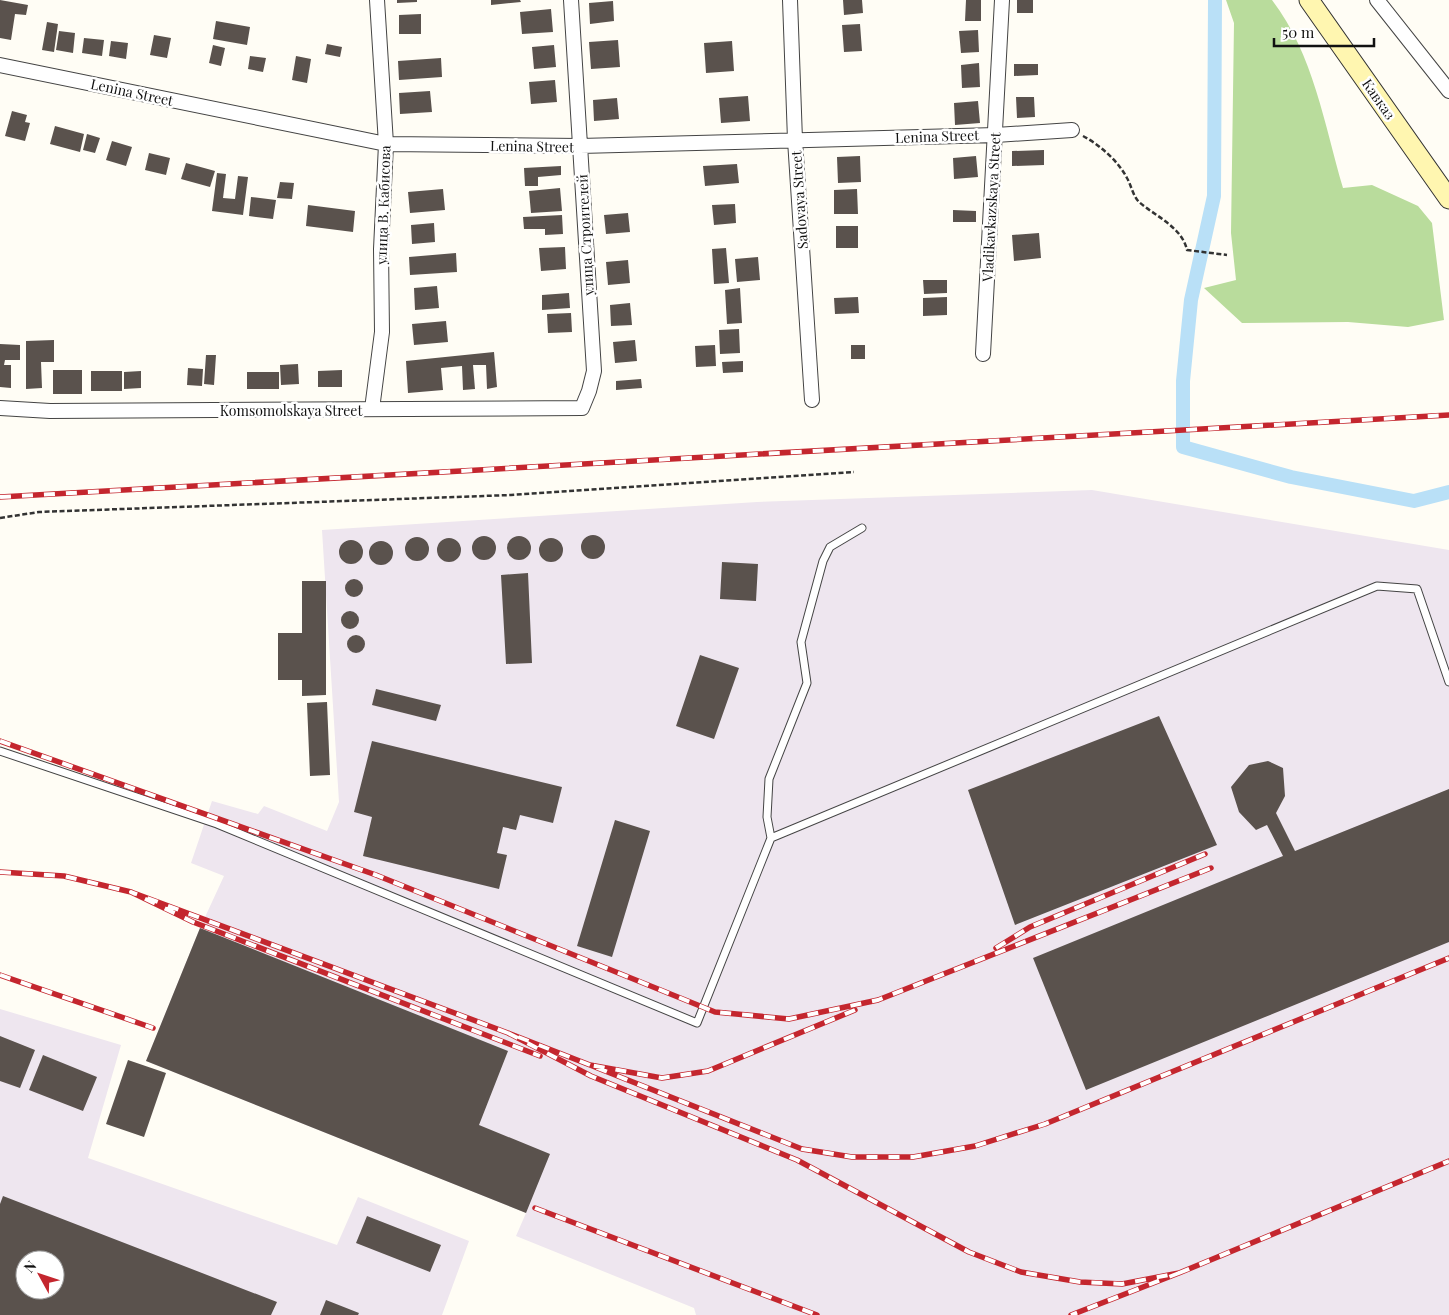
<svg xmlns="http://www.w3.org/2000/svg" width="1449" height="1315" viewBox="0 0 1449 1315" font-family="'Playfair Display',serif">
	<rect width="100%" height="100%" fill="#fffdf5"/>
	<path fill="#eee6ef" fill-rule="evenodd" d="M1092,490L1449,550V1315H696L694,1308L516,1236L526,1213L146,1061L200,928L224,876L191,863L212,801L258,814L264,806L327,831L339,802L322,530L757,502Z
		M0,1009L121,1045L88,1158L337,1245L358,1197L469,1241L442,1315H0ZM25,1260H55V1290H25Z"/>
	<path fill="#b9dc9c" d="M1226,0H1272C1314,55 1324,124 1343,188L1372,185L1418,206L1432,223L1444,320L1408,327L1348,322L1242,323L1204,288L1236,280L1231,233L1234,23Z"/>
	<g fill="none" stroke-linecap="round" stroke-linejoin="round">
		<path stroke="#b9e0f7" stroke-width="14" d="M1215,0L1214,196L1191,300L1183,381V447L1291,477L1414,501L1449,492"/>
	</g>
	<path fill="#5a524d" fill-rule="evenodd" d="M0,0L28,5L26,15L15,14L11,40L0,38Z
		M397,0H417V2L397,3Z
		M491,0H520L521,2L491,5Z
		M843,0H862L863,13L844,15Z
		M966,0H981V21H965Z
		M1017,0H1033V13H1017Z
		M613,1L614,21L590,24L589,3Z
		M551,9L553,32L522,34L520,12Z
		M421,14V34H399V15Z
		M216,21L250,27L247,45L213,39Z
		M47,22L58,24L54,52L42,50Z
		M860,24L862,51L844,52L842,25Z
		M978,30L979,52L961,53L959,31Z
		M59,31L75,33L73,53L56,50Z
		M154,35L171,38L167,58L150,55Z
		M84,38L104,40L102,56L82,53Z
		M618,40L620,67L591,69L589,42Z
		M111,41L128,43L126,59L109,56Z
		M732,41L734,71L706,73L704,43Z
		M327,44L342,47L340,57L325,54Z
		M213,45L225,48L221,66L209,63Z
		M554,45L556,67L534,69L532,47Z
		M250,56L266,58L263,72L248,69Z
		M296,56L311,59L307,83L292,80Z
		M441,58L442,77L399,80L398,61Z
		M979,63L980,87L962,88L961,65Z
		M1014,64H1038V75L1014,76Z
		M555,80L557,102L531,104L529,82Z
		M430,91L432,112L400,114L399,93Z
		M748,96L750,121L721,123L719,98Z
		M1016,97H1034L1035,117L1017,118Z
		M617,98L619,119L594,121L593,100Z
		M978,101L980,123L955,125L954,103Z
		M12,111L27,115L25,122L30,123L25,141L5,136Z
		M55,126L84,134L80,152L50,144Z
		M87,134L100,138L95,153L83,150Z
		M112,141L132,147L126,166L106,160Z
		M1044,150V165L1012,166V151Z
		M149,153L170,158L166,175L145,170Z
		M860,156L861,182L838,183L837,157Z
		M976,156L978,177L954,179L953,158Z
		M186,163L215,171L210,187L181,179Z
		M737,164L739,183L705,186L703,166Z
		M561,166V175L538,177V186H525L524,168Z
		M217,173L226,174L223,198L235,199L238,176L248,177L243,215L212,211Z
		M280,182L294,183L292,199L277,198Z
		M560,188L562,211L531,213L529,191Z
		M443,189L445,210L410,213L408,192Z
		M857,189L858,214H834V190Z
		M251,197L276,200L273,219L249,216Z
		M735,204L736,223L714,225L712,205Z
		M308,205L355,211L353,232L306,226Z
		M953,210L976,211V222H953Z
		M628,213L630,232L606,234L604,215Z
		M562,215L563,234L545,235V229H524L523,217Z
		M434,223L435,242L412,244L411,225Z
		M836,226H858V248H836Z
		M1039,233L1041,258L1014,261L1012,235Z
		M565,247L566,269L541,271L539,248Z
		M726,248L729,283L714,284L712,249Z
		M456,253L457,272L410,275L409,257Z
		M758,257L760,280L737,282L735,259Z
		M628,260L630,283L608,285L606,262Z
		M923,280H947V293L924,294Z
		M437,286L439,308L415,310L414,288Z
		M740,288L742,323L727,324L725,290Z
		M569,293L570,308L542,310V295Z
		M858,297L859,313L835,314L834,298Z
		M947,297V315L923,316V298Z
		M630,303L632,325L611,326L610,305Z
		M571,313L572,332L548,333L547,314Z
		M446,321L448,342L414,345L412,324Z
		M739,329L740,353L720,354L719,330Z
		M54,340V362H41L42,388L26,389V341Z
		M635,340L637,361L615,363L613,342Z
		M0,344L20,345V360H5L4,365H11V388L0,387Z
		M715,345L716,366L696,367L695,346Z
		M851,345H865V359H851Z
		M494,352L497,387L487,389L486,365H473L475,389L463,390L462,366L441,368L443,390L408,393L406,361Z
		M206,355H216L214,385L204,384Z
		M743,361V372L723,373L722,362Z
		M298,364L299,384L281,385L280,365Z
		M188,368L203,369L202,386L187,385Z
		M53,370H82V394H53Z
		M342,370V387H318V371Z
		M91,371H122V391H91Z
		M141,371V388L124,389V372Z
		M247,372H279V389H247Z
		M641,379L642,388L616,390V381Z
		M581 547a12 12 0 1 1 24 0a12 12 0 1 1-24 0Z
		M507 548a12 12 0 1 1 24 0a12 12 0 1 1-24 0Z
		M472 548a12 12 0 1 1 24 0a12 12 0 1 1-24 0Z
		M405 549a12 12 0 1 1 24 0a12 12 0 1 1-24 0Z
		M539 550a12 12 0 1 1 24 0a12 12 0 1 1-24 0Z
		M437 550a12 12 0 1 1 24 0a12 12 0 1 1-24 0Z
		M339 552a12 12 0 1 1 24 0a12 12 0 1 1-24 0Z
		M369 553a12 12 0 1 1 24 0a12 12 0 1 1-24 0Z
		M722,562L758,564L756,601L720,599Z
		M528,573L532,663L506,664L501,575Z
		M345 588a9 9 0 1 1 18 0a9 9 0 1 1-18 0Z
		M302,581H326V695L302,696V680H278V633H302Z
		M341 620a9 9 0 1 1 18 0a9 9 0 1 1-18 0Z
		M347 644a9 9 0 1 1 18 0a9 9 0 1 1-18 0Z
		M700,655L739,668L714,739L676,726Z
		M376,689L441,705L436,721L372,705Z
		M327,702L330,775L310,776L307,703Z
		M1159,716L1217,845L1015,925L968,790Z
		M372,741L562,787L553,823L520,815L516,830L503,827L497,853L507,855L499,889L363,856L372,817L354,812Z
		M1268,761L1283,768L1285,796L1276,813L1295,851L1449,789V942L1086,1090L1033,958L1283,856L1267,825L1256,830L1239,812L1231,787L1249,765Z
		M615,820L650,831L612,957L577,946Z
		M200,928L508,1051L479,1125L550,1154L526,1213L146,1061Z
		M0,1036L35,1050L20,1088L0,1081Z
		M43,1055L97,1077L83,1111L29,1090Z
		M128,1060L166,1073L144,1137L106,1124Z
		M3,1196L277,1302L271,1315H0V1204ZM25,1260H55V1290H25Z
		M367,1216L441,1245L430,1272L356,1243Z
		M326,1300L359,1313L358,1315H320Z"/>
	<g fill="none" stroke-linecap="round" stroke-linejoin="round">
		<g stroke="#444" stroke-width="9">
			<path id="lane" d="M0,751L217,824L697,1023L771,838L1377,586L1417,589L1449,682
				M771,838L767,817L769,779L807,683L801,642L823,561L830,547L862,528"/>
		</g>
		<g stroke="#444" stroke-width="16">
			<path id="street" d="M790,0L795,140L812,400
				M1377,0L1449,91
				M0,65L386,144L580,146L996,135L1072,130
				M983,354L1002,0
				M0,408L50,411L582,408L589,391L594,371L571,0
				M372,409L382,332L381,249L386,144L377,0"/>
		</g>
		<g stroke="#333" stroke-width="21">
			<path id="secondary" d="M1309,0L1449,199"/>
		</g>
		<path stroke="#333" stroke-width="2.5" stroke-dasharray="5 2.5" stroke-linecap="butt" d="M1083,136C1100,145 1118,161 1127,178C1131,185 1133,196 1139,202C1155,216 1182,227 1187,250L1227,255
			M0,518L39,512L511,495L854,472"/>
		<use href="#lane" stroke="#fff" stroke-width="7"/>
		<use href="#street" stroke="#fff" stroke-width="14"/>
		<use href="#secondary" stroke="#fff6b0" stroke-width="19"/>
		<g stroke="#c4262e" stroke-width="5.5">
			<path id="rail" d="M0,497L1449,415
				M0,741L376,875L715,1012L789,1019L878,1000L1211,868
				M0,872L64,876L131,892
				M996,948L1030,927L1205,854
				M0,975L153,1028
				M855,1010L708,1071L662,1078L590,1065L802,1149L852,1157H913L975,1146L1045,1124L1449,958
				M508,1033L131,892L193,922L540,1056
				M590,1065L508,1033L591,1076L797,1160L969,1252L1021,1272L1080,1282L1122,1284L1179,1273L1071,1315
				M535,1208L817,1315
				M1179,1273L1449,1161"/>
		</g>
		<use href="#rail" stroke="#fff" stroke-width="4" stroke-dasharray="11" stroke-linecap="butt"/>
	</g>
	<g text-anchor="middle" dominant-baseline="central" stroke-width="5" stroke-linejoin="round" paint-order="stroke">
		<g font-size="14" fill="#111" stroke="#fff">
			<text transform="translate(132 92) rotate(12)">Lenina Street</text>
			<text transform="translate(1379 99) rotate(55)">Кавказ</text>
			<text transform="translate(937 136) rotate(-2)">Lenina Street</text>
			<text transform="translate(532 146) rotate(1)">Lenina Street</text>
			<text transform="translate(799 200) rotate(-94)">Sadovaya Street</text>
			<text transform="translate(383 205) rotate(-88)">улица В. Кабисова</text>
			<text transform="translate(991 207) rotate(-87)">Vladikavkazskaya Street</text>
			<text transform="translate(585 235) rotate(-93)">улица Строителей</text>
			<text x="291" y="410">Komsomolskaya Street</text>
		</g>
	</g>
	<g transform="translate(40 1275) rotate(310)"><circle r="24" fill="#ffffff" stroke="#a0a0a0"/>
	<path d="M0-4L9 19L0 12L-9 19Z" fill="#c4262e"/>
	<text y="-8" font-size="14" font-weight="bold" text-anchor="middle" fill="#111111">N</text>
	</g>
	<path d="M1274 38v8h100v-8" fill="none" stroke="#111111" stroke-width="2.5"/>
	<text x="1282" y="38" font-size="15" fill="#111111" stroke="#ffffff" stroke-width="4" paint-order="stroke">50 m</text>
</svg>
